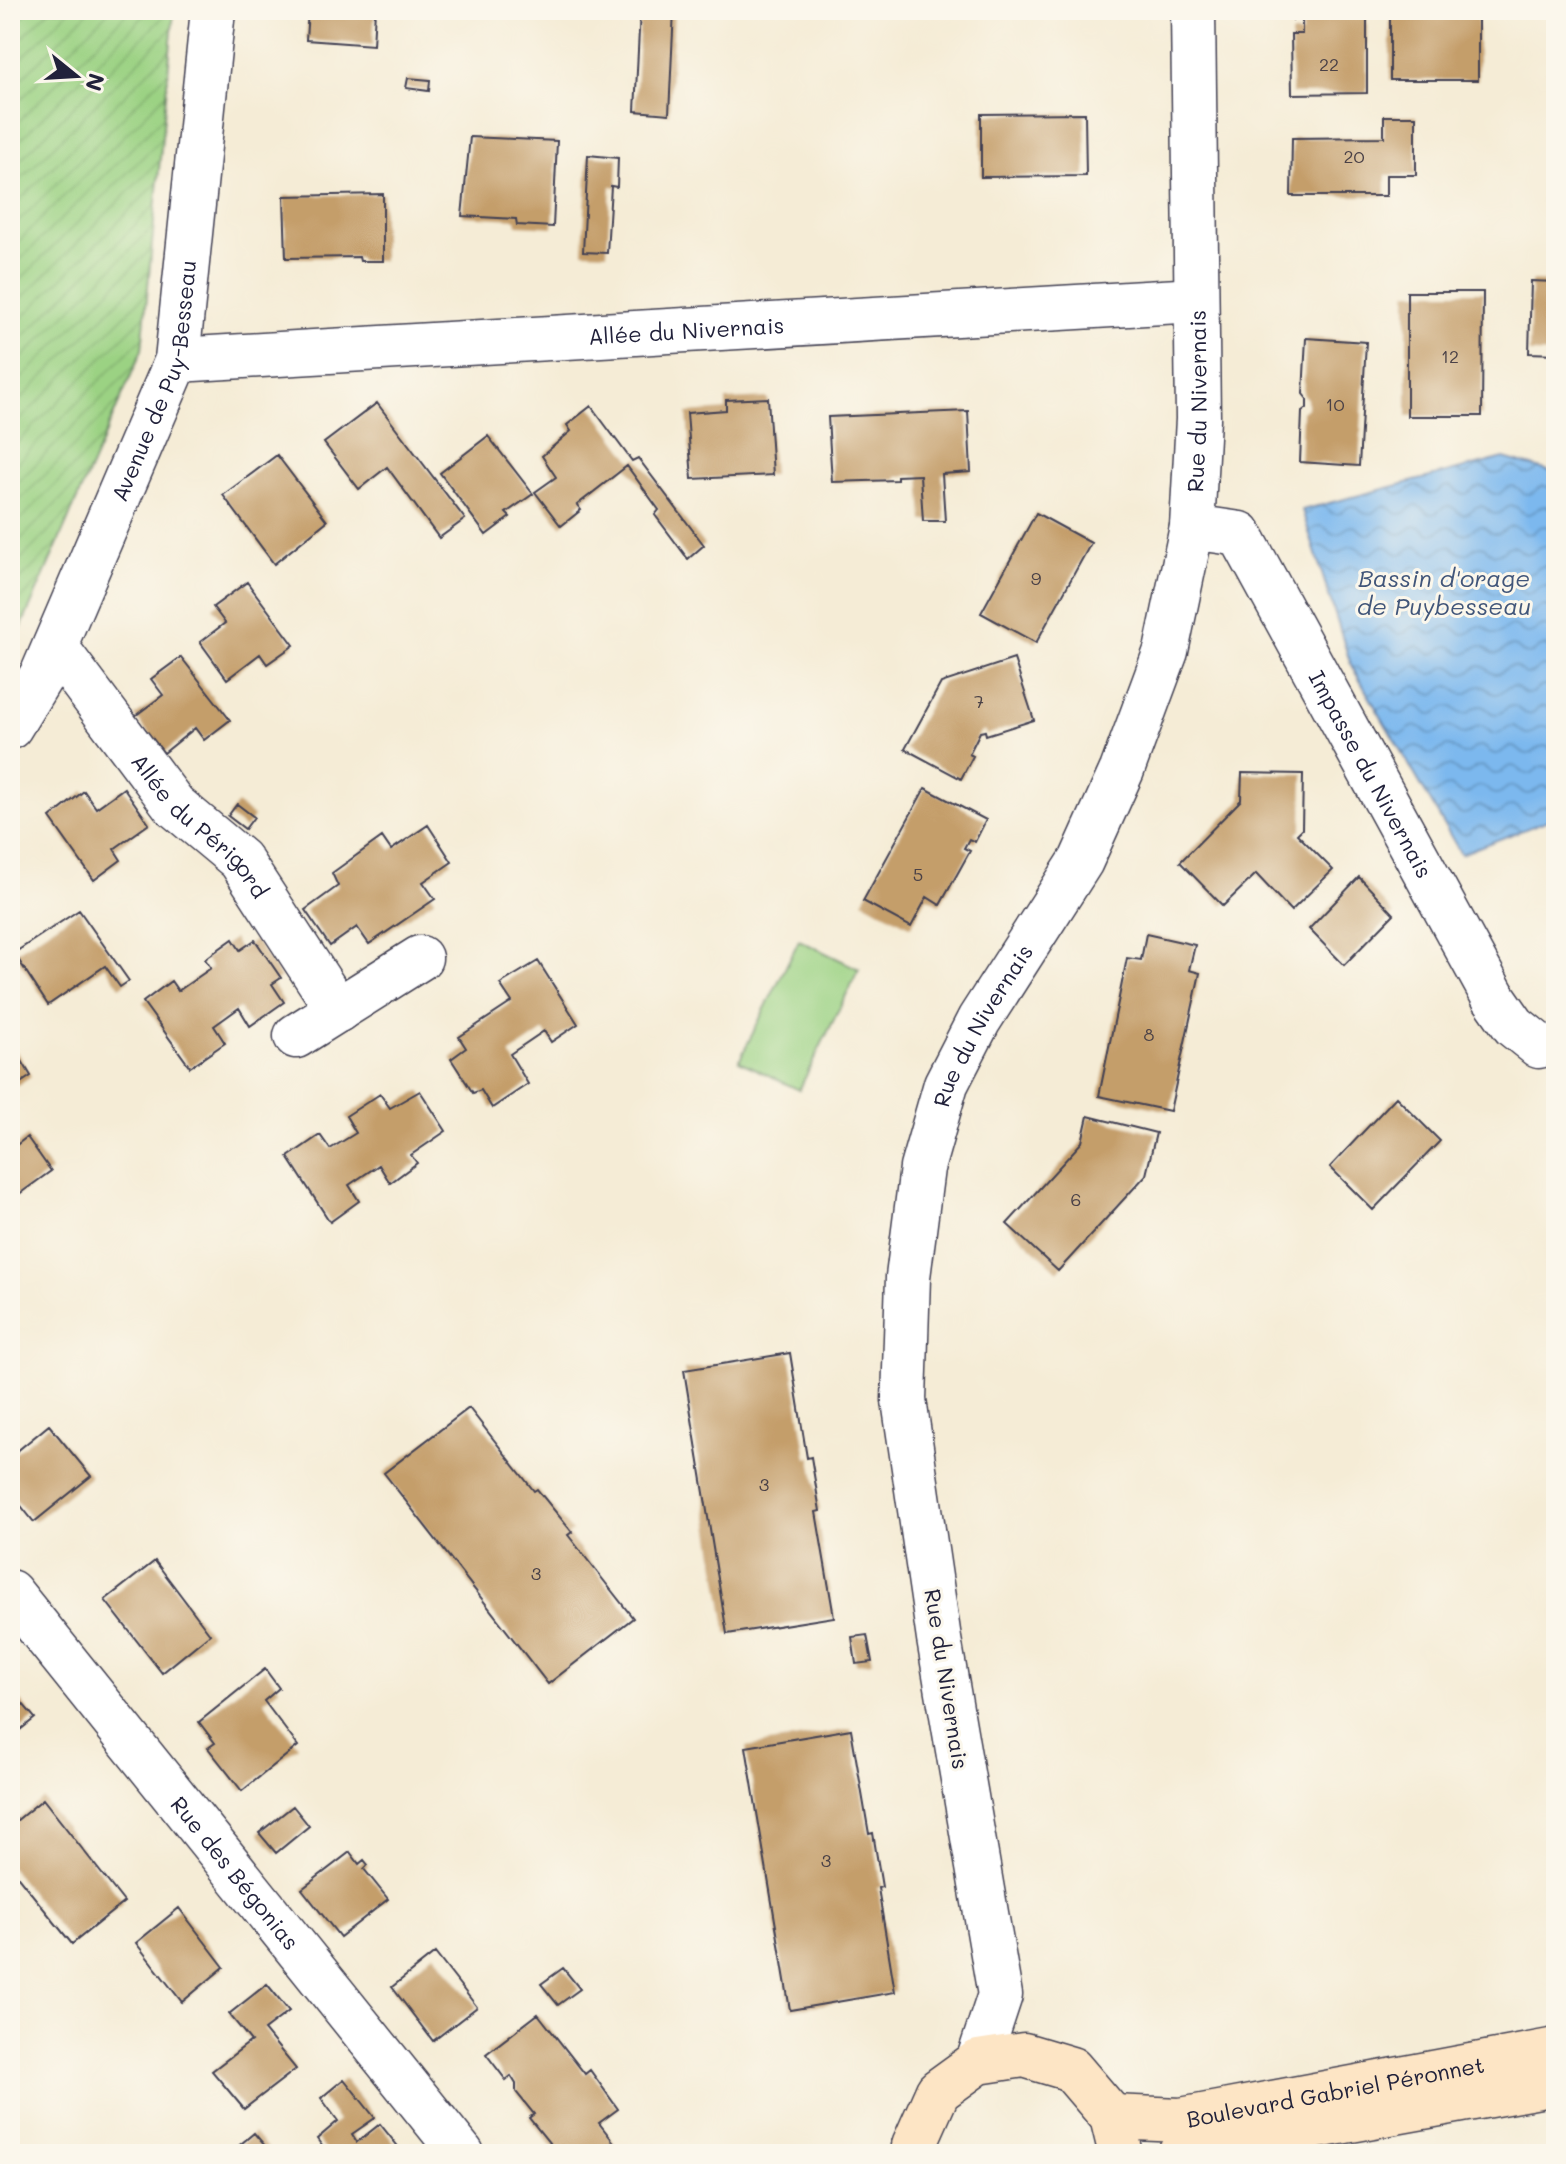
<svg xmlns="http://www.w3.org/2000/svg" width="1566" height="2164" viewBox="0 0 1566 2164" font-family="Mali,sans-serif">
	<defs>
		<pattern id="garden-furrows" width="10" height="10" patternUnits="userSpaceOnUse" patternTransform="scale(2)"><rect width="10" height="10" fill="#9bd283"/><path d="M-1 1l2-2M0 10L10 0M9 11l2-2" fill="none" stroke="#85b472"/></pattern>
		<pattern id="water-waves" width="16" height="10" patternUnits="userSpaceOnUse" patternTransform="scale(2)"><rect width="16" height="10" fill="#7bb8ee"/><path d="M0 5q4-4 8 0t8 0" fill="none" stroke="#6495c2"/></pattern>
	</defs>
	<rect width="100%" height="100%" fill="#fbf7ec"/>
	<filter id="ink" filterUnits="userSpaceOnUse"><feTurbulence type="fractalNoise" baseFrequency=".0125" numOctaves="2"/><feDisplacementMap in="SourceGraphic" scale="16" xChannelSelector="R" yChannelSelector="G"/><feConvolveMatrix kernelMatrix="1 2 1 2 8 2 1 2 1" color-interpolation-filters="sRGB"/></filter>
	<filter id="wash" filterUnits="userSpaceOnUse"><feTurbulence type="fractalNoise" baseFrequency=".006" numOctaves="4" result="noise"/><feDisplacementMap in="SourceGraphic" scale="32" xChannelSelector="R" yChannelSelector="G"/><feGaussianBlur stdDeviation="1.8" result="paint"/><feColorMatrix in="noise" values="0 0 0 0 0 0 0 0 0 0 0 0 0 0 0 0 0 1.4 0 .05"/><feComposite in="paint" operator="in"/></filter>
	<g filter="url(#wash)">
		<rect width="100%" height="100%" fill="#f5ecd6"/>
		<path fill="#9bd283" stroke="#5e7a5f" stroke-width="2" d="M799,940L859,969L799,1090L739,1061Z"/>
		<path fill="url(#garden-furrows)" stroke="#5e7a5f" stroke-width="2" d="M10,10H174L142,350L11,651Z"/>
		<path fill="url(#water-waves)" stroke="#4e6d94" stroke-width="2" d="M1504,458L1556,473V817L1461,854L1351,665L1302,510Z"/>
		<g id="blocks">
			<path fill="#c49e6a" d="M308,10H375L373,45L306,40Z
				M640,10H674L669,114L635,111Z
				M1291,10H1367V93L1292,94L1291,34H1302V20H1292Z
				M1390,10H1478V80H1390Z
				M408,78L430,80L429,91L406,88Z
				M1085,113L1086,176L981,177V114Z
				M1384,116H1416V175H1386V196H1291L1292,138L1384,137Z
				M470,137L557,141L553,227L517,225L516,219L462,216Z
				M588,155L618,158L617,187L611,186L607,253L583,252Z
				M383,194V261H360L359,257L286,258L284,196Z
				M1531,281L1556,282V354L1529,353Z
				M1407,292H1483L1482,416H1407Z
				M1306,338L1366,342L1359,466L1300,462L1302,412L1307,408V399L1303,394Z
				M768,398L773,475L692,479L687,413L726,410V400Z
				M377,403L465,519L439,538L387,467L359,489L324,443Z
				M591,406L632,461L638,458L704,545L688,559L655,515L659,510L627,466L577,505L581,510L561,526L535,492L556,477L542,456L571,431L567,425Z
				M968,411L971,472L942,474L945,521H923L920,475L897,476V480L832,482L828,417Z
				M488,436L533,494L506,513L510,517L486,535L440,473Z
				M277,455L327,521L274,564L223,495Z
				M1036,513L1091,543L1036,643L981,613Z
				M247,582L294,645L267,664L260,654L227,679L200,642L225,623L213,607Z
				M181,657L230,720L204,740L195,728L164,753L135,716L163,695L151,679Z
				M1014,659L1034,720L986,735L985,731L980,732L969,754L973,756L961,779L905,749L941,683Z
				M1242,773L1303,774L1302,829L1297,834L1333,870L1291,911L1256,874L1223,906L1180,862L1241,800Z
				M124,788L149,824L114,849L121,860L94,880L50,818L84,791L96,808Z
				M925,788L986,820L975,842L969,839L964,848L970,851L940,905L927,897L911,927L863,901Z
				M237,804L254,817L245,829L228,816Z
				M428,825L452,862L423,882L435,899L369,944L357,927L330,946L305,910L338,886L332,873L382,837L391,850Z
				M1359,877L1394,914L1344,965L1309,929Z
				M79,910L129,981L120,987L105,966L48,1005L14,953Z
				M1146,934L1195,945L1189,970L1200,973L1170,1111L1099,1096L1127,958L1141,960Z
				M233,939L240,950L255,940L281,978L272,984L284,1002L250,1026L239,1008L214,1026L225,1043L190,1067L143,1002L171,981L178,991L211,968L205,959Z
				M538,961L578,1024L551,1042L544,1031L510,1054L528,1084L492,1108L481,1090L473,1093L451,1059L466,1048L459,1037L512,1002L500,984Z
				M16,1051L31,1076L10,1090V1052Z
				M420,1091L446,1131L411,1155L417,1163L390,1183L379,1165L349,1185L359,1201L330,1222L288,1157L320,1135L330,1149L356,1133L346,1116L380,1094L390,1108Z
				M1396,1097L1440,1141L1373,1210L1330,1167Z
				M1088,1116L1156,1133L1146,1175L1058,1271L1007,1224L1082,1142Z
				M27,1137L51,1171L15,1197L10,1191V1150Z
				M790,1353L807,1458L811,1457L820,1511L816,1512L834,1617L727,1634L684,1370Z
				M469,1408L534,1491L537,1489L572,1532L568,1535L633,1618L548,1684L384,1473Z
				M49,1425L91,1476L34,1522L10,1492V1457Z
				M155,1561L210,1634L162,1673L105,1600Z
				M867,1635L872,1662L856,1664L852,1637Z
				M265,1669L279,1688L264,1701L298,1746L242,1791L208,1748L215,1743L199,1722Z
				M10,1689L35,1718L10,1738Z
				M851,1729L869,1834L873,1833L882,1887L878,1888L895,1992L790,2010L746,1747Z
				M43,1799L124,1902L72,1944L10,1867V1826Z
				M293,1806L309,1826L276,1853L259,1833Z
				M350,1852L359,1864L364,1860L368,1865L364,1869L388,1899L340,1937L302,1889Z
				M179,1908L224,1967L182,2002L136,1943Z
				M435,1953L477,2007L433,2041L392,1987Z
				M563,1968L580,1989L558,2005L541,1984Z
				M267,1984L289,2011L264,2030L296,2069L244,2109L212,2071L251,2041L229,2014Z
				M538,2014L585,2074L590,2070L618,2109L599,2123L623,2154H558L529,2118L534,2114L516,2092V2084L511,2076L506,2080L486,2054Z
				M344,2079L375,2118L352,2134L357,2142L380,2124L404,2154H347L346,2152L328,2154L317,2139L338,2121L321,2098Z
				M254,2133L272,2154H229Z"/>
		</g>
	</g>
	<g filter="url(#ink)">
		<use href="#blocks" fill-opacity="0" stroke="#424052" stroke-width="2"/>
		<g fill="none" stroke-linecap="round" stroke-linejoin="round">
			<g stroke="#424052" stroke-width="47">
				<g id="street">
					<path id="s1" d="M177,360L1196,300"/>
					<path id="s2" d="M1192,527L1240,534L1493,996L1514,1026L1539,1046"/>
					<path id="s3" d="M55,646L174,805L240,860L338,1010"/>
					<path id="s4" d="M10,727L43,673L177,360L213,10"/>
					<path d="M296,1036L420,958"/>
					<path id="s5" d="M10,1592L462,2154"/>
					<path id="s6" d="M978,2062L1000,1995L939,1639L904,1400L908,1277L922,1168L946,1084L979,1020L1081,861L1122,770L1166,651L1192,527L1198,419L1193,10"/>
				</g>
			</g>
			<g stroke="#424052" stroke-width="47">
				<g id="secondary">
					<path id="s7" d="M1112,2117L1181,2120L1556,2050"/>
					<path d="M916,2154L914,2145L938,2091L978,2062L1024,2055L1071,2069L1112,2117L1121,2154"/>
					<path d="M1181,2154L1190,2149L1556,2083"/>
				</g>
			</g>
			<use href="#street" stroke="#fff" stroke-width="44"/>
			<use href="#secondary" stroke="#fde5c5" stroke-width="44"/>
		</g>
	</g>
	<g text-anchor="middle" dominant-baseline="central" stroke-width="6" stroke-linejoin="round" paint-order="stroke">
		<g font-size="18" fill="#4a4147">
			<text x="1329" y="64">22</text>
			<text x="1354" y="156">20</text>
			<text x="1450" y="356">12</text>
			<text x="1335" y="404">10</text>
			<text x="1036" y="578">9</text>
			<text x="979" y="701">7</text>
			<text x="918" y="874">5</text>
			<text x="1149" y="1034">8</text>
			<text x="1076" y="1199">6</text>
			<text x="764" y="1484">3</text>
			<text x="536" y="1573">3</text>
			<text x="826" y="1860">3</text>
		</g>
		<g font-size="22" fill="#22223b" stroke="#fbf7ec">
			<text stroke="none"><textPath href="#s1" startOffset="510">Allée du Nivernais</textPath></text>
			<text stroke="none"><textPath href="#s4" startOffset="378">Avenue de Puy-Besseau</textPath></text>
			<text stroke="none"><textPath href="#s6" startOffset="1734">Rue du Nivernais</textPath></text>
			<text stroke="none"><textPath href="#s2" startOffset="322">Impasse du Nivernais</textPath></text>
			<text stroke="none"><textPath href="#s3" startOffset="232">Allée du Périgord</textPath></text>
			<text stroke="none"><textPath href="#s6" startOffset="1062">Rue du Nivernais</textPath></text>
			<text transform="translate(947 1679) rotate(81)">Rue du Nivernais</text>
			<text stroke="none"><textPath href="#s5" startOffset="360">Rue des Bégonias</textPath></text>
			<text stroke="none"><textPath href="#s7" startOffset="226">Boulevard Gabriel Péronnet</textPath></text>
		</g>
		<g font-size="24" font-style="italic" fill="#41567a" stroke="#fbf7ec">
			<text x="1444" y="577">Bassin d'orage<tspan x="1444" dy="28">de Puybesseau</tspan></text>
		</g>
	</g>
	<rect width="1566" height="2164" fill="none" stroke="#fbf7ec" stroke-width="40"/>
	<g transform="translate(76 76) rotate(108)" stroke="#fbf7ec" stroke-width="6" paint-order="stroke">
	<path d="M0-6L14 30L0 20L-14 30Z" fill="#22223b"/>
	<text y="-12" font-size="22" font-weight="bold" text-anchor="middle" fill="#22223b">N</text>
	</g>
</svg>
